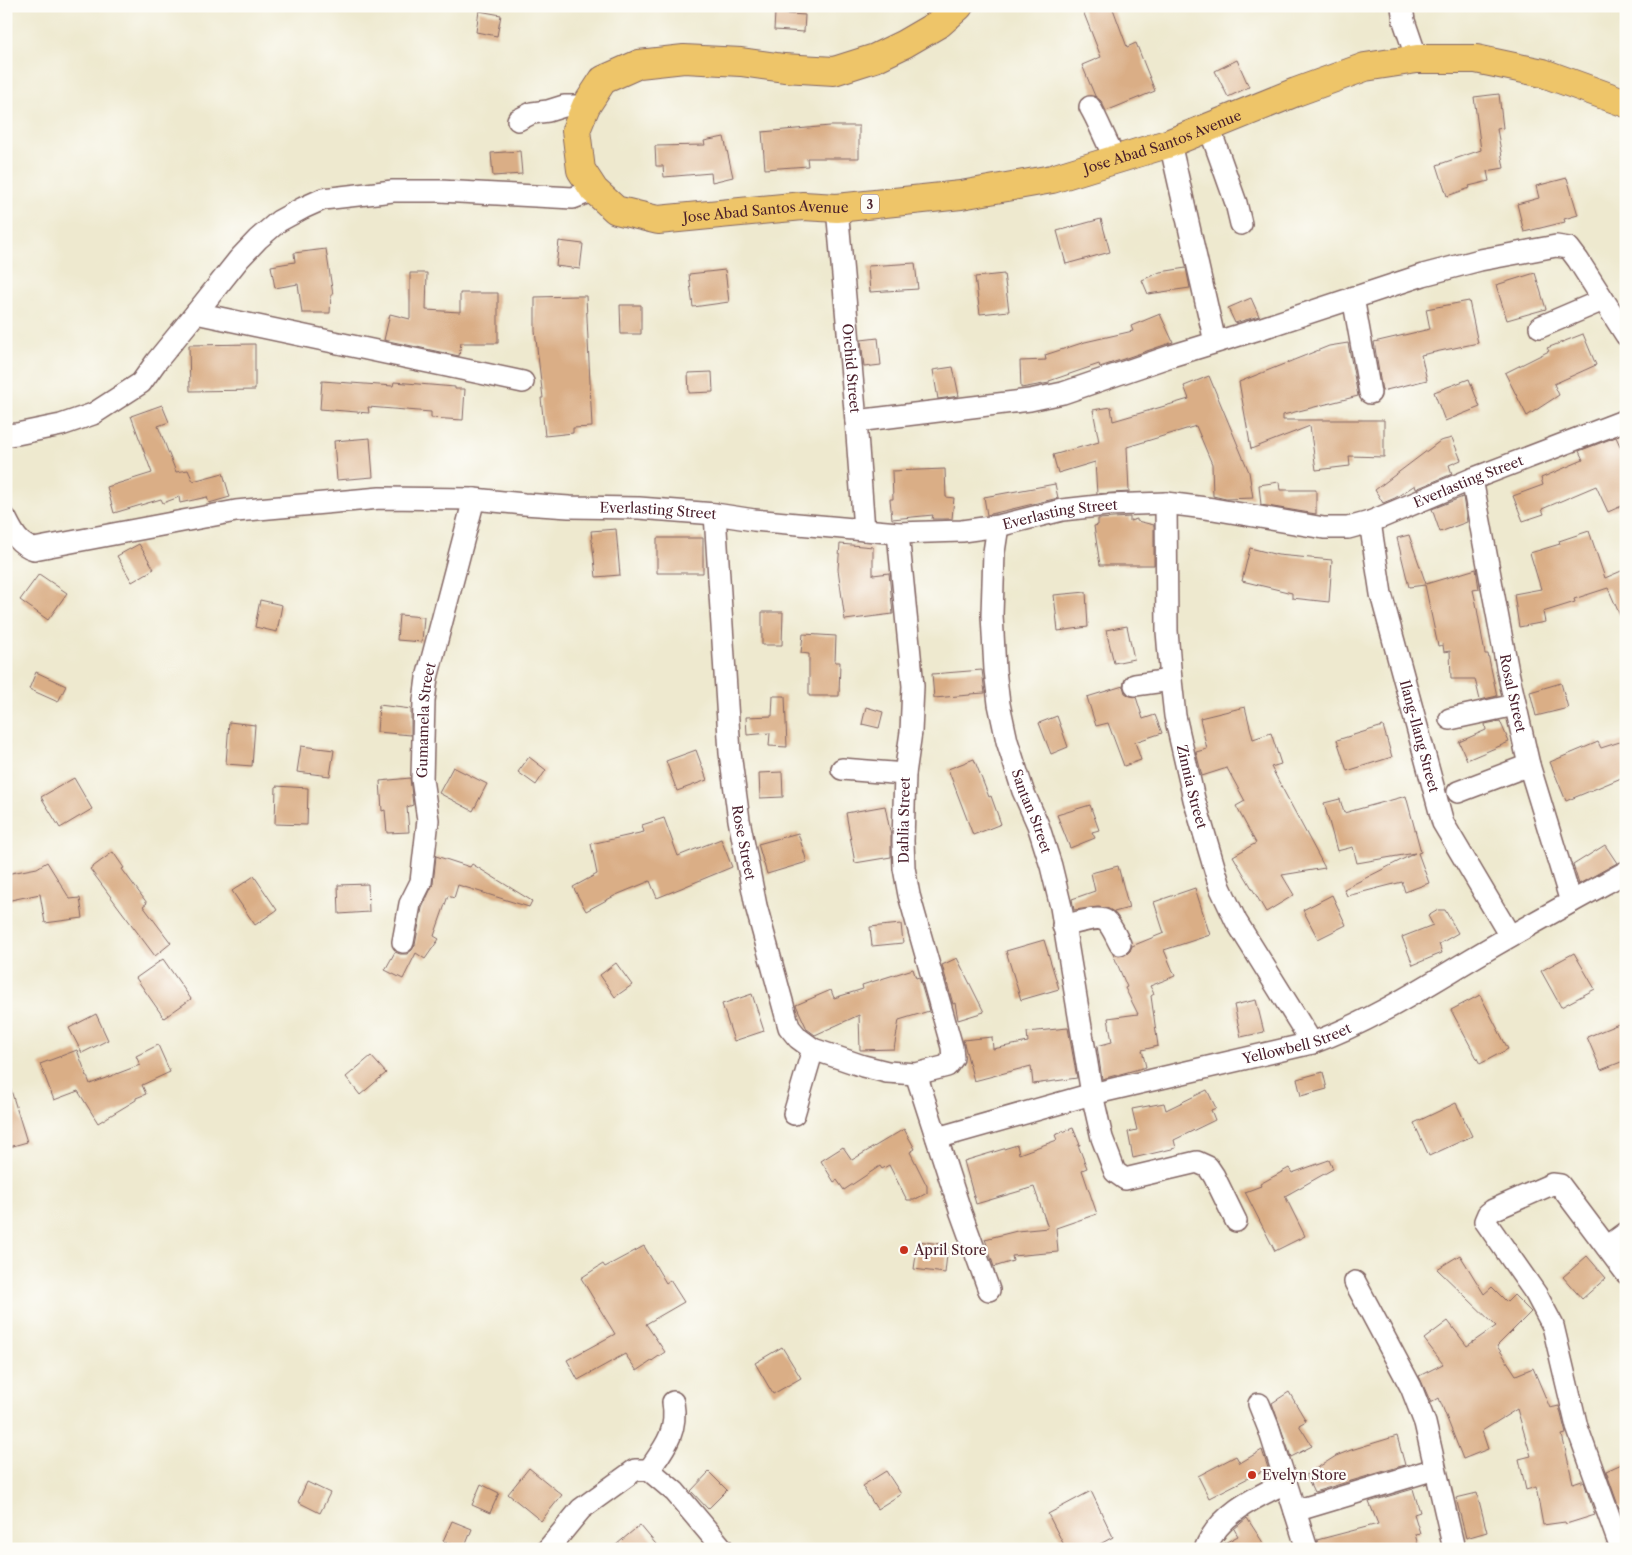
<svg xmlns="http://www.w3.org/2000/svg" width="1632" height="1555" viewBox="0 0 1632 1555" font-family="'Libre Caslon Text',serif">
	<rect width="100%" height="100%" fill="#fdfcf7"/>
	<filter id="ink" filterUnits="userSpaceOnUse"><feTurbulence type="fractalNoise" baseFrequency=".02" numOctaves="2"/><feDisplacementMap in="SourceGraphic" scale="10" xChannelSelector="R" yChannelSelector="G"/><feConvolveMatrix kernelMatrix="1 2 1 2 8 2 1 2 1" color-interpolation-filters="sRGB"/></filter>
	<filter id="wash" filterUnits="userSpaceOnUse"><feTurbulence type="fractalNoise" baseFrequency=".0096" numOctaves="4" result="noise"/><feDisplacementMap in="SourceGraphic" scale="20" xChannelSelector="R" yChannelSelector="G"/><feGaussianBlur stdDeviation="1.12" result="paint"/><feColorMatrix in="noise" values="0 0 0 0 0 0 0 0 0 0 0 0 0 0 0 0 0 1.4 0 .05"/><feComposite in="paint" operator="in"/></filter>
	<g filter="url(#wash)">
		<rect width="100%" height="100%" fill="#eee9cf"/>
		<g id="blocks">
			<path fill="#daae86" d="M1081,6H1112L1127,47L1136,43L1155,91L1106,111L1101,101L1095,96L1082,65L1101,57Z
				M479,11L501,15L497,36L476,32Z
				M775,13L805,15L804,32L774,30Z
				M1237,60L1249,87L1228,97L1215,71Z
				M1499,94L1503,128L1497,129L1504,168L1487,171L1489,181L1469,186L1470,188L1447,196L1437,165L1481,150L1474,97Z
				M830,126H859V158H807L808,166L765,169L762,132Z
				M724,137L733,177L712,182L711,173L664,177L663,166H656L655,146L705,145L704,141Z
				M520,151L522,174L493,176L491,153Z
				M1567,178L1578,215L1564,219L1565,222L1524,232L1517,204L1539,198L1536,186Z
				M1101,219L1110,252L1066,264L1057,231Z
				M559,241L583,244L580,269L556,266Z
				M326,249L333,295H331L330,313H302L298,284L275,288L271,266L295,262L294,253Z
				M915,263L918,289L870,292L868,266Z
				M1186,268L1190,288L1148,294L1142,280L1160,272Z
				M725,270L729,302L693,307L689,274Z
				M410,273H427L426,310L460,312V293H498V343H461L459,356L384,340L390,314L410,319Z
				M1535,273L1546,309L1507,320L1496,285Z
				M1004,274L1009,311L980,314L975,277Z
				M577,296H586L592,427L573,428V433L545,436L541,398H543L535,331V297Z
				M1251,298L1259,316L1235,323L1228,308Z
				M1469,301L1478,343L1421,355L1427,380L1382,391L1374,342L1430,329L1426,309Z
				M620,305H641V334H621Z
				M1160,314L1173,342L1100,367L1099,364L1049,381V383L1021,388L1020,361L1046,360L1045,355L1085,342L1133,331L1131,326Z
				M1583,334L1596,365L1554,384L1559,395L1527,416L1505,373L1549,351L1547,348Z
				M878,338L881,365L864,367L861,340Z
				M1348,343L1358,396L1283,415V420H1384V457L1349,456L1350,466L1316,470L1310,426L1251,449L1239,382L1329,346Z
				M255,344V390L190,391L189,345Z
				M953,367L959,396L938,399L933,370Z
				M712,372L713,392L689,393L688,373Z
				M1209,376L1249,472L1253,498L1226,499L1213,496L1212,464L1196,426L1127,447L1129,492L1097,494L1095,462L1058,473L1053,455L1099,442L1093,410L1111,407L1113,421L1189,399L1184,386Z
				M1469,379L1480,407L1445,421L1434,392Z
				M322,381L393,386L394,382L455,387V389H465L463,420L431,418V412L368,407L369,413L320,409Z
				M162,405L169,422L158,426L176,472L188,470L193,481L223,473L230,497L209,503L207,497L180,503L179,497L163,503L161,499L114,513L107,487L152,473L131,416Z
				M1616,437L1626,459V504L1608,512L1596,486L1542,509L1544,514L1523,521L1513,496L1543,485L1541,478L1583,460L1579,451Z
				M370,438L373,477L337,480L334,441Z
				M1452,438L1461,460L1449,465L1452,474L1416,489L1415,485L1395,498L1383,503L1375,490L1440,441Z
				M945,469L946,497L954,498L952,519H932L933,515L892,519L890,499H893L892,471Z
				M1279,482L1280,490H1316V514L1261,505L1259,485Z
				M1055,484L1058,498L987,515L984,497Z
				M1463,497L1467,522L1440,532L1432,509Z
				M1130,517V521L1137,519V521L1154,525V565H1100L1094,526L1098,525V519Z
				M616,529L620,575L596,577L591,531Z
				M1589,531L1605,578L1626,569V629L1608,588L1574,599L1575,602L1543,612L1545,622L1519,627L1514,594L1541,589L1530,553L1560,544L1559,541Z
				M1409,535L1426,584L1476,569L1479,589L1473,590L1476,603L1485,654H1488L1497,696L1480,700L1475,679H1451L1450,651L1444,652L1443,645L1438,646L1425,585L1409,587L1397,538Z
				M657,538H703V573H657Z
				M139,544L154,569L132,582L117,556Z
				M840,544L873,547V575L889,573L893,614L845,620L838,569Z
				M1250,548L1278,555L1332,560L1329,602L1292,598V593L1242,581Z
				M39,574L67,593L48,620L20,600Z
				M1086,592L1088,627L1058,631L1054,595Z
				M260,600L282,605L277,632L255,627Z
				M762,612H783L782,645H762Z
				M399,615L424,617L422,642L397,640Z
				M1127,626L1134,659L1114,663L1106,630Z
				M803,634L836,636L835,662H840L839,696H809V654L801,653Z
				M982,670L985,693L970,694V695L934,698L932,674Z
				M36,672L66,686L58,702L29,689Z
				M1561,683L1568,708L1536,716L1530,692Z
				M1123,686L1125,693L1130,696L1136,697L1143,719L1155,715L1162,733L1135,742L1141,760L1124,766L1108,723L1096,726L1087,697Z
				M773,696H785L787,747L769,746L770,733L747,735L746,717L772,716Z
				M379,705L411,709V735L377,732Z
				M866,707L883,712L879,728L862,724Z
				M1245,707L1253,739L1271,733L1281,764L1271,767L1325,868L1282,875L1294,895L1266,912L1233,856L1256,843L1236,806L1245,801L1227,768L1202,776L1196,752L1207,749L1200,718Z
				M1057,716L1068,747L1051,754L1039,723Z
				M1500,721L1509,742L1467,760L1459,742L1486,730L1485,724Z
				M229,722L255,725L252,766L226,764Z
				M1383,726L1392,757L1347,771L1337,740Z
				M1626,740V776L1566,801L1550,762L1598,742L1601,748Z
				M301,746L334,750L330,776L297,772Z
				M696,750L707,780L677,791L666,761Z
				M529,757L546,770L536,785L518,772Z
				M974,759L989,797L991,796L1001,824L973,835L948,769Z
				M453,767L487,784L473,811L439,793Z
				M782,772L783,797L760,798L759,773Z
				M74,778L92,809L60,828L41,797Z
				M410,778L413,805L407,807L409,832L387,833L385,810L382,811L380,781Z
				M276,786L308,788L307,825L275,824Z
				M1406,796L1421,852L1418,853L1429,883L1405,892L1402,882L1347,896L1344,889L1415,853L1357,863L1353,847L1337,851L1324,803L1340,799L1344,813Z
				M1090,805L1099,830L1092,832L1095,838L1070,848L1057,815Z
				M885,806L891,836V857L855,863L846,813Z
				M664,818L678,856L721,839L732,867L657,898L650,881L616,895L586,911L573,887L597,874L591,844L644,832L642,825Z
				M798,833L807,862L767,874L758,844Z
				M1605,845L1617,863L1579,884L1573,865Z
				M113,852L124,868L122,869L147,903L143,906L171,943L155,956L90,869Z
				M436,856L470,867L472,864L532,901L529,907L458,885L454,898L448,896L434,936L439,939L425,959L416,953L403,979L385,970L395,952L400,954H407L412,950L415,945L422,908L433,884Z
				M47,862L70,899L80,898L83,918L45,923L40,894L6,901V874L37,868Z
				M1118,866L1129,908L1114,912L1107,908L1098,907L1074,910L1072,899L1095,891L1091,873Z
				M254,876L277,910L255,925L232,891Z
				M368,884L369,912L339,914L338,885Z
				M1195,888L1210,935L1164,950L1175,976L1150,986L1154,994L1151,996L1158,1046L1142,1050L1146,1067L1102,1079L1097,1046L1112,1042L1108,1018L1138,1014L1125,988L1127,987L1113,954L1119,956L1125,955L1130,951L1132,946L1164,933L1154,902Z
				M1332,895L1346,925L1318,939L1303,910Z
				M1438,910H1445L1458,933L1439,944L1442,953L1413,965L1402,937L1433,925L1428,916Z
				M901,924L903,943L872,946L870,927Z
				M1044,940L1059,989L1021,1000L1006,951Z
				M1574,953L1595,989L1561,1007L1541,971Z
				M957,958L984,1012L958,1020L955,1003L953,1004L942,965Z
				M163,959L191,999L164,1018L136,978Z
				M616,963L632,985L615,997L600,975Z
				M913,969L916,978L919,977L929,1011L899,1020L894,1049L860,1050L859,1015L815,1035L807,1029L796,1005L831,990L834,998L863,989L862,985Z
				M752,994L764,1031L734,1041L722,1004Z
				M1480,995L1508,1049L1480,1064L1451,1010Z
				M1256,1000L1264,1032L1241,1037L1234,1005Z
				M96,1014L108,1040L82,1053L69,1028Z
				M1626,1021V1060L1601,1070L1587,1037Z
				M1068,1028L1077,1078L1033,1084L1031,1066L974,1081L963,1040L992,1037L993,1049L1028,1042L1027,1032Z
				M158,1045L170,1072L142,1085L146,1094L136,1098V1100L98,1123L78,1091L54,1100L40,1064L77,1050L90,1084L140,1065L136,1056Z
				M371,1056L386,1073L360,1095L346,1077Z
				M1323,1072L1327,1089L1301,1096L1297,1079Z
				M10,1087L27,1142L6,1148V1088Z
				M1207,1090L1216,1108L1211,1110L1215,1120L1174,1140L1176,1148L1133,1158L1128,1132L1137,1130L1132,1109L1164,1103L1166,1110Z
				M1456,1103L1472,1136L1429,1156L1414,1123Z
				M1073,1128L1080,1145H1078L1087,1168L1082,1170L1097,1214L1056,1228L1058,1252L1012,1256L1013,1261L994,1267L985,1239L1017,1231L1048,1228L1034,1187L976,1204L964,1161L1017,1145L1019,1154L1057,1140L1055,1135Z
				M904,1129L915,1149L910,1152L927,1186V1193L914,1200H907L889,1165L882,1169L880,1166L844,1190L837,1180L834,1182L821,1161L843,1147L852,1160Z
				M1329,1160L1333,1169L1285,1196L1305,1236L1275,1251L1245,1192L1261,1186L1260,1184L1289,1168L1292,1173Z
				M918,1241L948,1245L945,1273L914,1269Z
				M644,1246L666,1283L670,1280L684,1302L646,1324L665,1352L637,1371L625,1354L578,1380L567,1360L615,1334L581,1278L603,1264L605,1267Z
				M1460,1255L1484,1294L1492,1287L1507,1302L1514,1295L1531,1312L1497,1346L1516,1375L1533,1368L1550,1408L1559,1406L1566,1434L1562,1435L1573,1483L1582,1480V1483L1584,1482L1595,1515L1566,1524L1565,1522L1543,1525L1536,1487L1526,1490L1519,1459L1531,1456L1517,1409L1482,1431L1488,1449L1463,1459L1439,1398L1431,1403L1419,1376L1443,1364L1424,1339L1448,1321L1467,1346L1496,1326L1437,1269Z
				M1587,1256L1606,1278L1582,1299L1563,1277Z
				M782,1347L801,1378L773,1394L755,1363Z
				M1289,1392L1306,1421L1299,1425L1312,1446L1291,1457L1272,1403Z
				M1397,1436L1405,1465L1314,1492L1306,1475L1336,1456L1351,1450Z
				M1262,1450L1268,1468L1209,1498L1198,1476L1236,1456L1240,1463Z
				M1626,1462V1505L1619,1508L1606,1471Z
				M529,1468L562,1495L541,1521L508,1494Z
				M886,1471L901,1494L877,1509L862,1486Z
				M709,1472L727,1490L708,1509L691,1491Z
				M307,1482L330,1493L320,1513L298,1502Z
				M481,1484L499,1493L490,1513L472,1505Z
				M1413,1489L1420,1512L1414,1514L1420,1533L1415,1534L1419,1549H1319L1317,1540L1378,1524L1369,1502Z
				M1091,1491L1113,1537L1091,1549H1066L1048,1514Z
				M1477,1493L1487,1532L1466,1538L1456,1498Z
				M1247,1518L1267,1549H1219L1221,1545L1238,1536L1234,1529Z
				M452,1521L472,1529L464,1549L443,1541Z
				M640,1525L660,1549H611Z"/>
		</g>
	</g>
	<g filter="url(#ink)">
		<use href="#blocks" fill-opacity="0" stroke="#836664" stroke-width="1"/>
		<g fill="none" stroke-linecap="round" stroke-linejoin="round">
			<g stroke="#836664" stroke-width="24">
				<g id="minor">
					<path d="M1402,7L1404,21L1417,59"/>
					<path d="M1090,107C1100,124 1106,143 1116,159"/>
					<path d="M518,120L532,113L548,111L564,106H586"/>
					<path d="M1209,127L1236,203L1241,224"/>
					<path d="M1170,143L1215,342"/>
					<path id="s1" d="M837,208L856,421L864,530"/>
					<path d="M1353,297L1370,393"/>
					<path d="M196,313L523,382"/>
					<path d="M1540,327L1603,300"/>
					<path d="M856,421L1030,400L1063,393L1171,356L1259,329L1423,275L1480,260L1556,246L1569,248L1578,260L1626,335"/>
					<path d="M6,435L17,434L61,425L93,414L141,383L156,362L196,313L239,259L258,239L279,221L303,208L323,199L393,191H440L573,198L594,190"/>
					<path id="s2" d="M1472,479L1508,672L1529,765L1571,902"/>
					<path id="s3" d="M1166,503L1167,631L1171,680L1175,716L1194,799L1220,887L1236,921L1312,1043"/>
					<path id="s4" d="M715,514L730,753L739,820L756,906L789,1027L798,1038L813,1049L863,1066L887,1072L916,1074L947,1066L953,1058L952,1047L909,895L904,868L903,841L905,774L911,732L913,686L898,533"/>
					<path id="s5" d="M6,519C13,533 18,544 34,549L236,511L380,498L474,499L524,504L569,507L639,508L715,514L754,520L898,533L962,531L998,526L1062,510L1107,505L1166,503L1213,509L1324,528H1348L1370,522L1472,479L1626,420"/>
					<path id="s6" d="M1370,522L1381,594L1443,823L1510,936"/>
					<path id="s7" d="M998,526L994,552L992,615L995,670L999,704L1007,741L1023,791L1038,825L1051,866L1061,907L1092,1094L1102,1138L1115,1172L1125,1179L1197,1162L1208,1167L1214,1176L1236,1221"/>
					<path d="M1135,685L1171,680"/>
					<path d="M1450,719L1515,705"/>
					<path d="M842,769L905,774"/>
					<path d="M1458,792L1529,765"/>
					<path d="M1063,926C1073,924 1098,915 1106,921C1112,926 1116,937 1120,944"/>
					<path id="s8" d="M403,942L410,904L421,882L428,820L422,779L424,701L427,678L474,499"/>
					<path d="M916,1074L961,1213L989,1290"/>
					<path d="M794,1114L813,1049"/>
					<path id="s9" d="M937,1138L1092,1094L1312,1043C1370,1022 1421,989 1473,958C1523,928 1575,900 1626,872"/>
					<path d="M1607,1247L1626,1233"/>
					<path d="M1355,1282L1411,1387L1425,1423L1454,1549"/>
					<path d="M1259,1404L1269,1429L1307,1549"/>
					<path d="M649,1470C665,1447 678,1432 673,1402"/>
					<path d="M1295,1511L1435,1469"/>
					<path d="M548,1549L581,1509L635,1470H649L675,1492L723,1549"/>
					<path d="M1205,1549C1219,1514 1254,1498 1285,1483"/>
					<path d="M1621,1549L1577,1427L1553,1326L1536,1294L1485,1221L1488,1214L1493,1210L1552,1184L1560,1185L1626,1273"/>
				</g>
			</g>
			<g stroke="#836664" stroke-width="30">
				<g id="highway">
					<path id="s10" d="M959,6L940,23L904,44L875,58L834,71L784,68L741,62L684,59L639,64L603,80L586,106L576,130L581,170L594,190L616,210L658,220L803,206L837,208L961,195L1052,179L1091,167L1170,143L1296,92L1365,67L1417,59H1476L1543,73L1626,103"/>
				</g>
			</g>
			<use href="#minor" stroke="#fff" stroke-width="21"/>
			<use href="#highway" stroke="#eec569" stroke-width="28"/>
		</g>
	</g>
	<g fill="#c8321e" stroke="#fdfcf7" stroke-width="2">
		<circle cx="904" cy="1250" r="5"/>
		<circle cx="1252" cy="1475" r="5"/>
	</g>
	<g text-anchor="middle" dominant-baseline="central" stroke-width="4.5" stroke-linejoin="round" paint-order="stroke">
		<rect fill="#fdfcf7" stroke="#806168" stroke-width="1" x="861" y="194.5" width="18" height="19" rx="4"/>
		<g font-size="12" font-weight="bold" fill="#4a1f2b">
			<text x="870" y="204">3</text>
		</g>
		<g font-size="14" fill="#4a1f2b" stroke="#fdfcf7">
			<text stroke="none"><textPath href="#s10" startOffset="1085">Jose Abad Santos Avenue</textPath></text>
			<text stroke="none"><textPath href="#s10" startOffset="680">Jose Abad Santos Avenue</textPath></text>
			<text stroke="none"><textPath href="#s1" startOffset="161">Orchid Street</textPath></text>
			<text stroke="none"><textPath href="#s5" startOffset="1496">Everlasting Street</textPath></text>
			<text stroke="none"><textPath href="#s5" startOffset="671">Everlasting Street</textPath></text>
			<text stroke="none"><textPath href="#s5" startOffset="1076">Everlasting Street</textPath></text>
			<text stroke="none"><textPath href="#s2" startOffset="218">Rosal Street</textPath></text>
			<text stroke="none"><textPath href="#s8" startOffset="226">Gumamela Street</textPath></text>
			<text stroke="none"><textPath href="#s6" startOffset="220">Ilang-Ilang Street</textPath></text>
			<text stroke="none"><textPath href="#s3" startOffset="286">Zinnia Street</textPath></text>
			<text stroke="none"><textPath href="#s7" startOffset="291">Santan Street</textPath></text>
			<text stroke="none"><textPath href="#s4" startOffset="946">Dahlia Street</textPath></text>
			<text stroke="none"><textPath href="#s4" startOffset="330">Rose Street</textPath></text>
			<text stroke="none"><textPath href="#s9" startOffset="372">Yellowbell Street</textPath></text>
		</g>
		<g font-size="14" fill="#4a1f2b" stroke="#fdfcf7" text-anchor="start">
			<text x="914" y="1250">April Store</text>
			<text x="1262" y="1475">Evelyn Store</text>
		</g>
	</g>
	<rect width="1632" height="1555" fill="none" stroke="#fdfcf7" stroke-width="25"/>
</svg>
